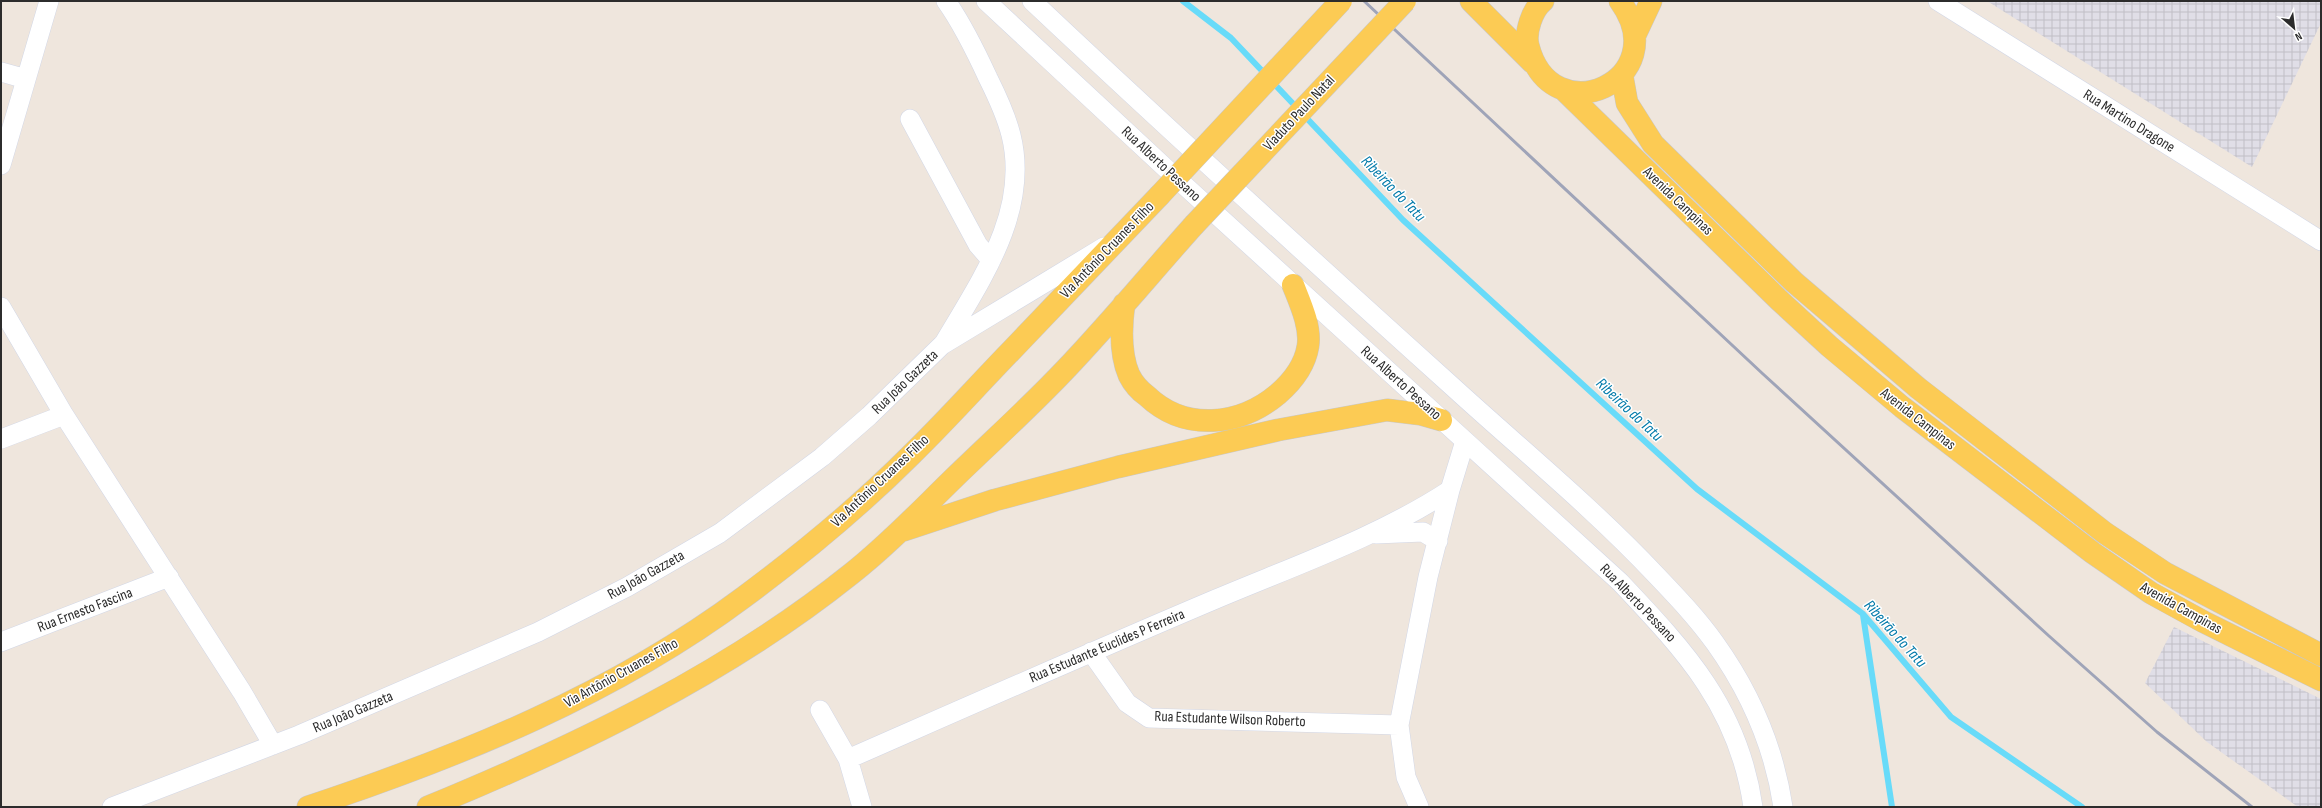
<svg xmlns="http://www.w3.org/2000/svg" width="2322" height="808" viewBox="0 0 2322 808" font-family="'Sofia Sans Condensed',sans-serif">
	<defs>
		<pattern id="industrial-grid" width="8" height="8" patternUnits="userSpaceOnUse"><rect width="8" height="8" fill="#e0dee7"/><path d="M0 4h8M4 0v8" fill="none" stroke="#c0bfc6"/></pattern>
	</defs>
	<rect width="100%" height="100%" fill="#efe6dd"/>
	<path fill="url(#industrial-grid)" d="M1987,1H2321V23L2252,167Z
		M2174,627L2321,699V807H2298L2207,742L2145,683Z"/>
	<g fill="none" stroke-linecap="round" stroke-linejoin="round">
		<path stroke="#68dbf9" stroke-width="6" d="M1183,1L1231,38L1403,220L1697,489L1863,614L1951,717L2082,807
			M1863,615L1892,807"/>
		<g stroke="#d2d7e6" stroke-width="20">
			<path id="minor" d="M986,1L1173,175L1620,582C1686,652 1739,708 1753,807
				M1032,1C1171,132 1313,261 1454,388C1522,450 1593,508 1656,575C1677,597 1697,618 1715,643C1750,692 1774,747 1783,807
				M1938,1L2321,241
				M1,72L26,79
				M910,119L978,245L991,260
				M1,165L49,1
				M1,307L64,415L242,692L273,745
				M944,343C981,280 1030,211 1011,135C1006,115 997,96 988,78C976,52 963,25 946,1
				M1,439L64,415
				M1376,534L1423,532L1438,541
				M1,642L169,577
				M1091,652L1127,703L1149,718L1399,725
				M820,710L848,759L862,807
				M848,759C971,705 1093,651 1216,599C1294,566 1380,536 1450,490
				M112,807L299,735L538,632L627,587L720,533L822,457L869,416L942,345L1104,247
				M1419,807L1406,777L1399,725L1428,577L1450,490L1465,441"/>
		</g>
		<g stroke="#c8c8c8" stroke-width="23">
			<path id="major" d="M1471,1L1532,62
				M1543,1C1532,10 1525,32 1528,45C1551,137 1677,80 1620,1
				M1636,33L1651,1
				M1622,75L1627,103L1653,144L1794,282L1918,388L2105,533L2165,573L2321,655
				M1565,91L1779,300L1829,346L1902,407L2093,553L2151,593L2204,622L2321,680
				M1124,304C1121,326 1120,354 1129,375C1133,383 1140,391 1147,396C1185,432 1240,426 1278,394C1293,381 1305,365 1308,346C1311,326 1300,303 1293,285
				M904,530L995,500L1118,467L1278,430L1387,410L1420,414L1441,420
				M308,807C461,756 614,694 744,597C802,554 860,506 911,455C946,421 978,385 1011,351C1060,299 1110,248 1159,196
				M428,807C576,746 725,675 851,574C888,545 921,510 955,477C991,442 1029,408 1064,371C1109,324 1151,273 1194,225"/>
		</g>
		<use href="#minor" stroke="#fff" stroke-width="19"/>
		<use href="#major" stroke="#fccb54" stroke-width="22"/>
		<path stroke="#9fa4b8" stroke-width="3" d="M1364,1L1763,374L2049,636L2157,732L2252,807"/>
		<g stroke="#c8c8c8" stroke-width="23" stroke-linecap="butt">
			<path id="major-bridge" d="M1159,196L1341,1
				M1194,225L1405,1"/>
		</g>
		<use href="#major-bridge" stroke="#fccb54" stroke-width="22"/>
	</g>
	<g text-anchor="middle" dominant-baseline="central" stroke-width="3" stroke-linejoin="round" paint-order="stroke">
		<g font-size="15" fill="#2c2c2c" stroke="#fff">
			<text transform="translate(1299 113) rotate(-47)">Viaduto Paulo Natal</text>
			<text transform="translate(2129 121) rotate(32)">Rua Martino Dragone</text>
			<text transform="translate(1161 164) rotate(43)">Rua Alberto Pessano</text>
			<text transform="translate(1678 201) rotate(44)">Avenida Campinas</text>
			<text transform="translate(1107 250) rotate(-46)">Via Antônio Cruanes Filho</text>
			<text transform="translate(905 382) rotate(-44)">Rua João Gazzeta</text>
			<text transform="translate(1401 383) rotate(42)">Rua Alberto Pessano</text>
			<text transform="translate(1918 419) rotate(38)">Avenida Campinas</text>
			<text transform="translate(880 481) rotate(-43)">Via Antônio Cruanes Filho</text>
			<text transform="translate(646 575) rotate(-29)">Rua João Gazzeta</text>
			<text transform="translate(1638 603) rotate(46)">Rua Alberto Pessano</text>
			<text transform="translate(2181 608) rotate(29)">Avenida Campinas</text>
			<text transform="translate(85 610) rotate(-21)">Rua Ernesto Fascina</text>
			<text transform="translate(1107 646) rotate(-23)">Rua Estudante Euclides P Ferreira</text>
			<text transform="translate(621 673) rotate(-29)">Via Antônio Cruanes Filho</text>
			<text transform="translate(353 712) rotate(-23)">Rua João Gazzeta</text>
			<text transform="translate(1230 719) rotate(2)">Rua Estudante Wilson Roberto</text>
		</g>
		<g font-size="16" font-style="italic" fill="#027aaa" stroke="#fff">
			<text transform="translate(1393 189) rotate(46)">Ribeirão do Tatu</text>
			<text transform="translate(1629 410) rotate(43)">Ribeirão do Tatu</text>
			<text transform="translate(1895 634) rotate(48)">Ribeirão do Tatu</text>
		</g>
	</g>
	<rect width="2322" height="808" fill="none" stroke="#2c2c2c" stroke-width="4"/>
	<g transform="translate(2294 28) rotate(152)" stroke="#ffffff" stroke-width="3" paint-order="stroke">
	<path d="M0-3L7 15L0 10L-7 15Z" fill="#2c2c2c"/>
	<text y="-6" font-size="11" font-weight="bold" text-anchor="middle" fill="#2c2c2c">N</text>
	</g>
</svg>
